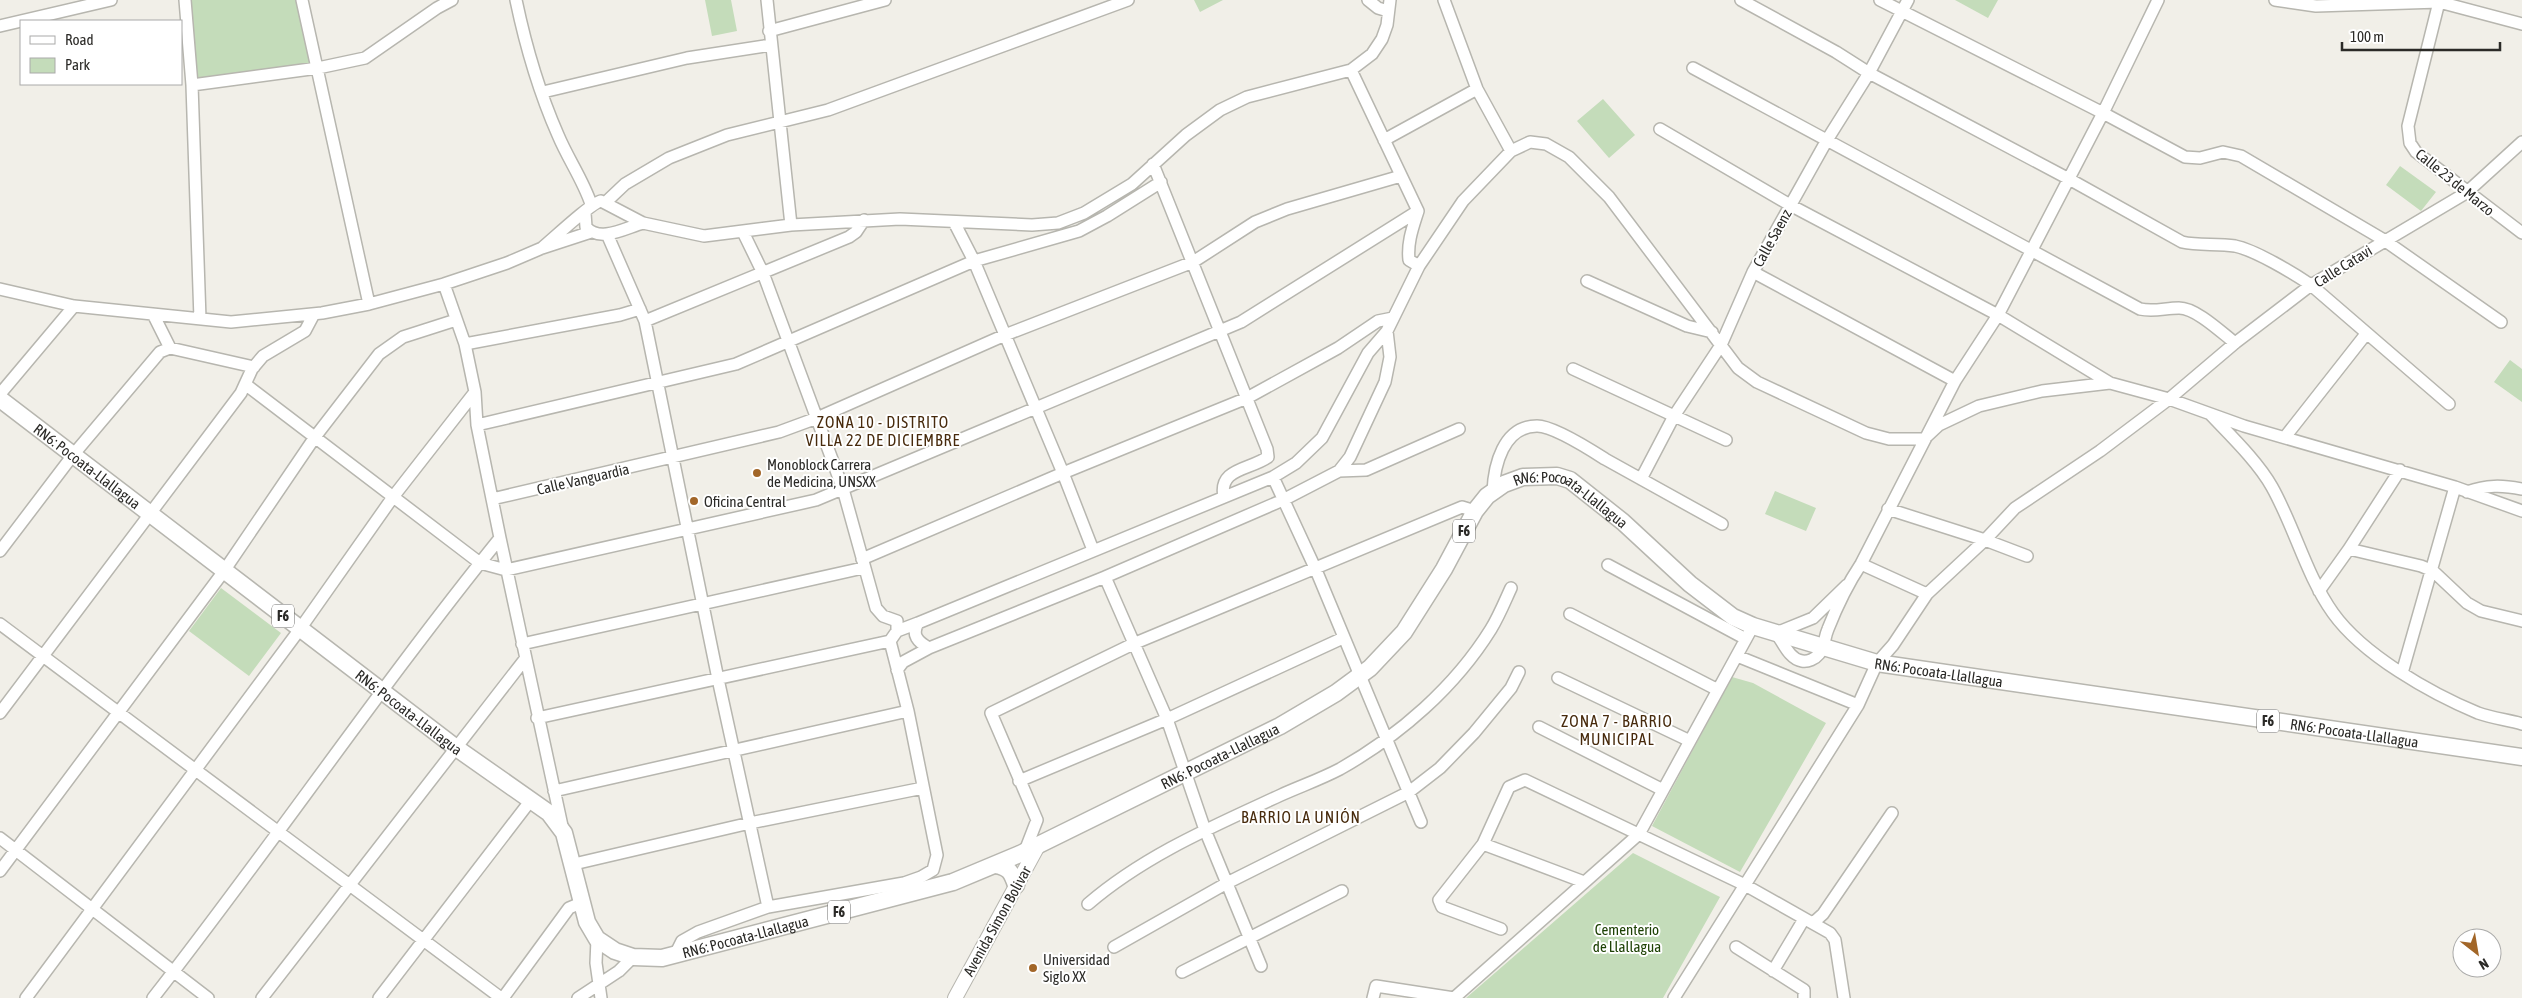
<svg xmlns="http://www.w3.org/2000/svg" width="2522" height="998" viewBox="0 0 2522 998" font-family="'Asap Condensed',sans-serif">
	<rect width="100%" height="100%" fill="#f1efe8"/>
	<path fill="#c4dcba" d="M185,0H302L318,68L192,85Z
		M705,0H731L737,31L712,36Z
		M1194,0H1223L1200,12Z
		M1955,0H1998L1988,18Z
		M1603,99L1635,135L1609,158L1577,121Z
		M2400,166L2436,192L2421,211L2386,185Z
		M2510,360L2522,369V402L2494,382Z
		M1775,491L1816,508L1806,531L1765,514Z
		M221,588L281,633L249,676L189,631Z
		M1732,677L1753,683L1826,723L1740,872L1652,826Z
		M1633,853L1720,897L1663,998H1466Z"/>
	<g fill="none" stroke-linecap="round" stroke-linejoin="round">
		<g stroke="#b7b6af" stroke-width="14">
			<path id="minor" d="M185,0L192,85L200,319
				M302,0L369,304
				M516,0C525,43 540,94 558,135C568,159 583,180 591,204
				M767,0L791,225
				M1368,0L1378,8L1388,11
				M1444,0L1477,89L1511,151
				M1741,0L1836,52L1869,73L2069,179L2182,242C2199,246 2217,243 2235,246C2255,250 2293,273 2311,285L2449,404
				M1880,0L2103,113L2185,157L2200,158L2223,152L2241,156L2384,240L2501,322
				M2275,0L2316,6L2439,2L2522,24
				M2439,2L2408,126L2410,143L2416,152L2522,233
				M0,26L111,0
				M769,31L885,0
				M1693,68L2140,309C2154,312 2165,308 2179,308C2196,308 2221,332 2235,343
				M1351,70L1418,211C1413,227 1407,242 1409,260L1419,266
				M192,85L318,68L365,58L437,8L452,0
				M543,92L687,58L771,45
				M1660,129L1790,205L1998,315L2110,383
				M1384,140L1477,89
				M1153,164L1267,449L1268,457C1250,470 1218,468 1224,497
				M606,202L625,184L669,158L727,135L828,110L1128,0
				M585,213L586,227C600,243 625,228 643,223
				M954,222L974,261L1063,473L1093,550
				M743,232L763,273L843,489L876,608L883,616L897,621V631
				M607,234L645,321L718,679L768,907
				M542,248C554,238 591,203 601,201L643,223L704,236L791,225L900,219L1032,225L1058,223L1084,213L1132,184L1186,135L1220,110L1247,97L1351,70L1372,54L1382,39L1387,25L1390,0
				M1753,272L1955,381
				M1587,281L1687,326L1712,332
				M444,284L465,344L475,392L477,425L500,538L562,826
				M0,289L74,306L231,322L322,313L369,304L444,284L507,263L542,248L591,232
				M153,314L170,348
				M645,321L849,237L856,232L864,220
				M1387,331L1390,357L1385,382L1350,457L1339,471L1283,500L1105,577L929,648C918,642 911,635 918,623L1273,477L1296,463L1322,438L1368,353L1387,331L1419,266L1463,201L1511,151L1530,142L1546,144L1569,157L1609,197L1738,368L1757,382L1866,433L1889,439H1924L1939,425L1979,406L2042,391L2110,383L2169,399L2244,426L2455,487L2522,511
				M465,344L620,315L640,309
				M1573,369L1726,440
				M245,384L480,563L506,570L816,500L1241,322L1418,211
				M0,394L74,306
				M2211,415C2231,436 2258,462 2272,487C2295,528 2306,575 2333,613C2363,655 2430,693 2478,713C2492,718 2508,720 2522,724
				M477,425L736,364L974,261L1079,231L1107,216L1161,182
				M2285,437L2366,334
				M1339,471L1366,470L1459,429
				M1273,477L1316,570L1421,822
				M1641,479L1674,416L1721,345L1753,272L1827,140L1869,73L1908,0
				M1493,492C1494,466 1503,426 1537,426C1553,426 1591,450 1605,459C1644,481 1683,502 1722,524
				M2467,492C2487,485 2501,485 2522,489
				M492,499L779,432L817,418L1005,335L1193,262L1255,222L1287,209L1401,176
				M1888,509L1985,540L2027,556
				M2349,549L2421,566L2433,571L2467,603L2481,611L2522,621
				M0,551L73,455L160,352L170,348L254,367
				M862,559L1063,473L1247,398L1338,348L1378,321L1393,318
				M1861,564L1927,594
				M1608,565L1746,639
				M1105,577L1167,719L1205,830L1261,966
				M1847,585L1813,618L1776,633C1783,642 1789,659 1802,661C1808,662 1815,659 1819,654C1825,647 1824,638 1828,629C1837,606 1847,585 1861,564L1955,381L1998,315L2103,113L2158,0
				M2319,591L2349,549L2400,470
				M1570,614L1718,690
				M0,624L501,998
				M522,644L863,568
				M1737,656L1858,705
				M897,670L903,662L929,648
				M2402,673L2455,487
				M1558,678L1690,741
				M0,713L241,393L252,369L263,356L305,331L314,314
				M537,718L890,641L897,631L918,623
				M1539,727L1663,790
				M1019,781L1167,719L1343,638
				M554,791L908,711
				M0,838L208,998
				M1483,844L1584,882
				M1025,851L1037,820L991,713L1133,644L1462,507L1475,511
				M574,864L750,823L923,788
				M0,871L224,571L315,437L379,354L403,337L456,320
				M1088,904C1145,855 1214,826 1281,795C1301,786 1321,779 1340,769C1400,735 1455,687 1491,629C1499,616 1505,601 1511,588
				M1813,923L1823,914L1892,813
				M1501,929L1442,907L1439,900L1483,844L1509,787L1525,780L1745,885L1830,933L1835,940L1844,998
				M597,939L596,963L601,998
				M1114,947L1227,883L1409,792L1440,768L1474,733L1511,688L1519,672
				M1736,947L1804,990V998
				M675,955L682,941L698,932L768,907L904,883L921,877L933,870L937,855L908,711L890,641
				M1773,971L1804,919
				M1182,972L1342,891
				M26,998L300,629L393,497L475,392
				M153,998C271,847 379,688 500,538
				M262,998L525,659
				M379,998L531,800
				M503,998L569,908L581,903
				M578,998L619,971L633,957
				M1373,998L1376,986L1454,998
				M1454,998L1639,834L1753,626
				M1674,998L1858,705L1877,663L1893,645L1927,594L1985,540L2015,508L2100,451L2169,399L2235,343L2311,285L2466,193L2522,142"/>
		</g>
		<g stroke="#b7b6af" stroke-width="16">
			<path id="major" d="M955,998L1039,844"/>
		</g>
		<g stroke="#b7b6af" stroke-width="19">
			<g id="highway">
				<path id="s1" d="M0,399L455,747L549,813L564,833L587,922L597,939L615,951L633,957L662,958L953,882L1020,854L1280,726L1336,693L1370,668L1404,632L1444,569L1475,511L1487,496L1504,484L1523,477L1557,476L1570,480L1623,522L1690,584L1733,617L1753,626L1877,663L2522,757"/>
				<path d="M996,865C1009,867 1012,873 1016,885"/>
			</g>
		</g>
		<use href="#minor" stroke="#fff" stroke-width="11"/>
		<use href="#major" stroke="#fff" stroke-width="14"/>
		<use href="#highway" stroke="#fff" stroke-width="16"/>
	</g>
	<g fill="#a26628" stroke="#fff" stroke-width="2">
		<circle cx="757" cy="473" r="5"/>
		<circle cx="694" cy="501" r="5"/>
		<circle cx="1033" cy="968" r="5"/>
	</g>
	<g text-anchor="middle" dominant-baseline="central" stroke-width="4" stroke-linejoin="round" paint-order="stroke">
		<g fill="#fff" stroke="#6b6a68" stroke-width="1">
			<rect x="1453" y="519.5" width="22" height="23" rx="4"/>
			<rect x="272" y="604.5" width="22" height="23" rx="4"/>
			<rect x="2257" y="709.5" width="22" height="23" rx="4"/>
			<rect x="828" y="900.5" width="22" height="23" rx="4"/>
		</g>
		<g font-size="14" font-weight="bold" fill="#2b2a27">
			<text x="1464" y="531">F6</text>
			<text x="283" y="616">F6</text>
			<text x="2268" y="721">F6</text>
			<text x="839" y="912">F6</text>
		</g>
		<g font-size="15" fill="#2b2a27" stroke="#fff">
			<text transform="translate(2455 182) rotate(39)">Calle 23 de Marzo</text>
			<text transform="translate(1772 238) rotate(-61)">Calle Saenz</text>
			<text transform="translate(2343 266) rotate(-32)">Calle Catavi</text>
			<text stroke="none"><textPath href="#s1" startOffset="110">RN6: Pocoata-Llallagua</textPath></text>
			<text transform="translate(583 479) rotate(-13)">Calle Vanguardia</text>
			<text stroke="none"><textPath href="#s1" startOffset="1969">RN6: Pocoata-Llallagua</textPath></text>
			<text stroke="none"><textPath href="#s1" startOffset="2389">RN6: Pocoata-Llallagua</textPath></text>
			<text stroke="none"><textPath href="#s1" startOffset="515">RN6: Pocoata-Llallagua</textPath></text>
			<text stroke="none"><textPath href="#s1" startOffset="2809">RN6: Pocoata-Llallagua</textPath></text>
			<text stroke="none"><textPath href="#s1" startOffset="1490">RN6: Pocoata-Llallagua</textPath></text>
			<text transform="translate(997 921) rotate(-61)">Avenida Simon Bolivar</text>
			<text stroke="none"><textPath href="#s1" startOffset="980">RN6: Pocoata-Llallagua</textPath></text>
		</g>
		<g font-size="15" fill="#2b2a27" stroke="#fff" text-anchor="start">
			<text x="767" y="464">Monoblock Carrera<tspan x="767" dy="17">de Medicina, UNSXX</tspan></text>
			<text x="704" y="501">Oficina Central</text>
			<text x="1043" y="959">Universidad<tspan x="1043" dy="17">Siglo XX</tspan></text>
		</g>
		<g font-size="15" fill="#1d4104" stroke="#fff">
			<text x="1627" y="929">Cementerio<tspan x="1627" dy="17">de Llallagua</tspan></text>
		</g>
		<g font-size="16" letter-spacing="1" fill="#472a0c" stroke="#fff">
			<text x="883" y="422">ZONA 10 - DISTRITO<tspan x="883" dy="18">VILLA 22 DE DICIEMBRE</tspan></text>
			<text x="1617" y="721">ZONA 7 - BARRIO<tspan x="1617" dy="18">MUNICIPAL</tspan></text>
			<text x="1301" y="817">BARRIO LA UNIÓN</text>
		</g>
	</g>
	<rect x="20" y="20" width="162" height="65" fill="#ffffff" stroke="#aaaaa9"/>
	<rect x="30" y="36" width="25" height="8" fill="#ffffff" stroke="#aaaaa9"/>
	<text x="65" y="45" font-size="15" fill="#2b2a27">Road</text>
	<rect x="30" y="58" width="25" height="15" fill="#c4dcba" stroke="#aaaaa9"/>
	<text x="65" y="70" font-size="15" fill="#2b2a27">Park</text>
	<g transform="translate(2477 953) rotate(149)"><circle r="24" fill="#ffffff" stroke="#aaaaa9"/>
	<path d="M0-4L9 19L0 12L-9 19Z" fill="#a26628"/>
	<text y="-8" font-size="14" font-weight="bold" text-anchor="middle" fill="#2b2a27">N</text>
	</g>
	<path d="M2342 42v8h158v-8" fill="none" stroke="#2b2a27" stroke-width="2.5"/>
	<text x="2350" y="42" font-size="15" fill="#2b2a27" stroke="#ffffff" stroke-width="4" paint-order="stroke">100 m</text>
</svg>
